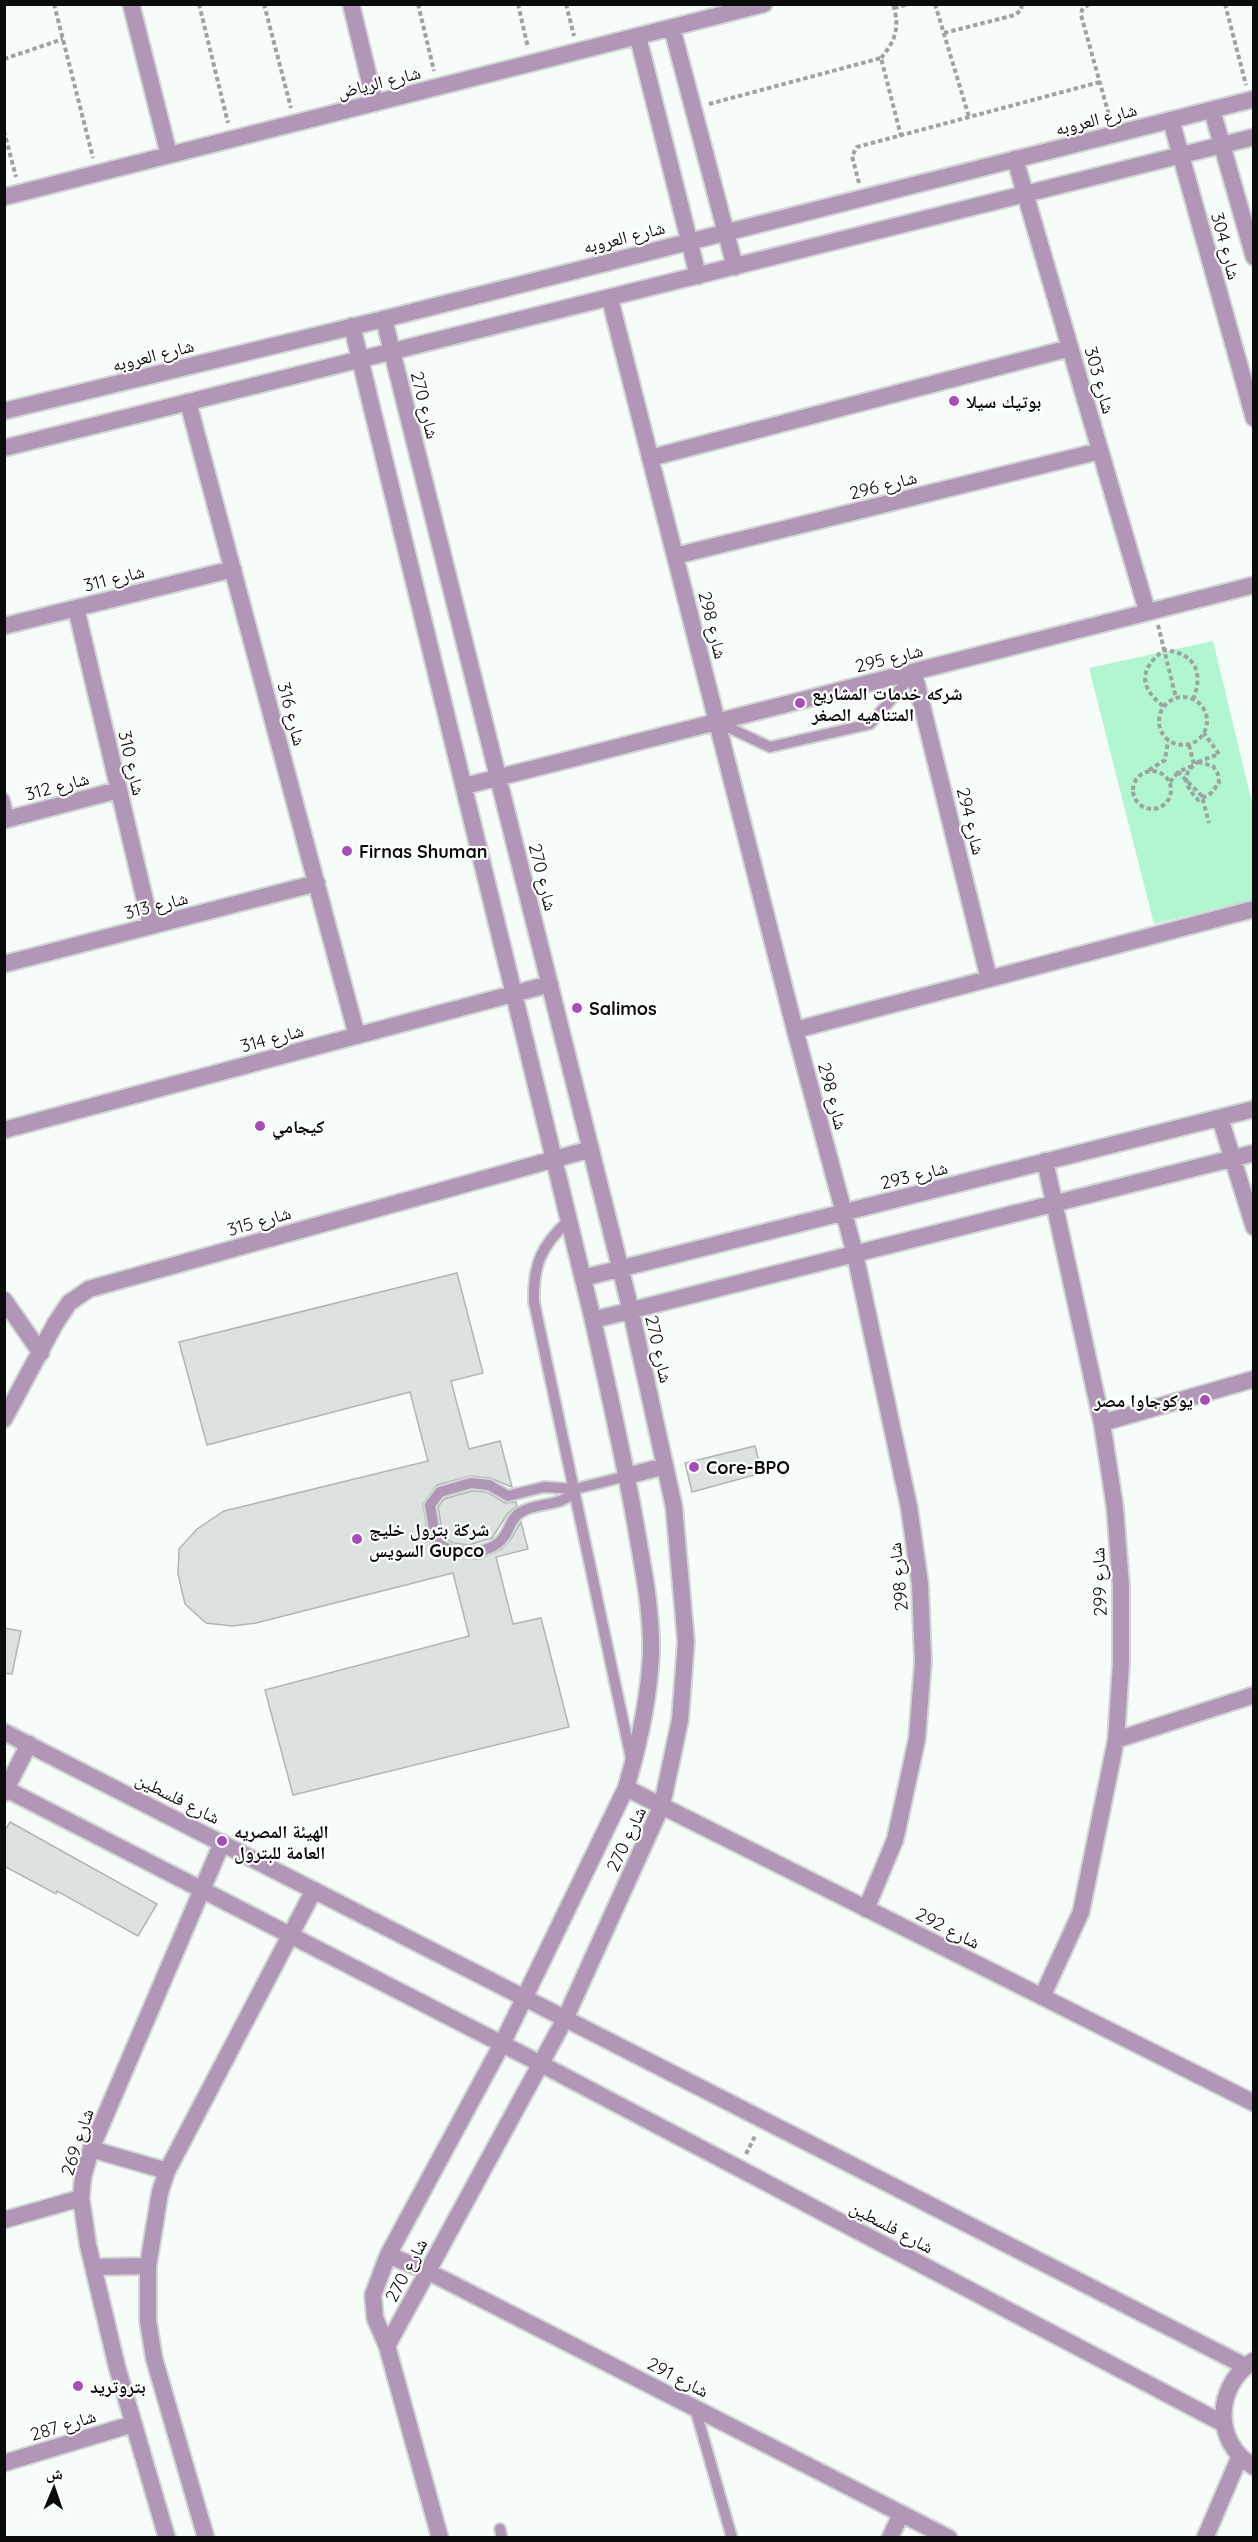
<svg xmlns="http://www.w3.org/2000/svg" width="1258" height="2542" viewBox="0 0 1258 2542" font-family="Quicksand,'Noto Naskh Arabic',sans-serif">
	<rect width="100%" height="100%" fill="#f6fdf9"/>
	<path fill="#b0f6d1" d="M1213,641L1253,807V900L1154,924L1089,668Z"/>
	<path fill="#dce2de" stroke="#b0b6b3" stroke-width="1.5" d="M457,1273L483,1373L451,1381L469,1449L500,1441L512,1487L490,1478L471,1476L437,1485L423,1504L429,1541L437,1552L448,1557L480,1559L502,1549L511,1539L521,1522L528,1549L496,1557L513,1624L541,1618L569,1727L293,1795L265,1690L469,1636L453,1573L256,1623L232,1626L206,1623L185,1604L178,1574L179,1549L197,1529L224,1511L428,1461L410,1392L207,1445L179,1342Z
		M755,1446L762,1473L692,1492L685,1463Z
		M472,1491L487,1492L505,1503L516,1502L517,1506L508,1513L492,1538L469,1545L453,1543L443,1536L438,1507L444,1499Z
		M4,1628L21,1631L12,1674L4,1673Z
		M10,1822L157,1904L138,1936L57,1891L56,1894L4,1866V1832Z"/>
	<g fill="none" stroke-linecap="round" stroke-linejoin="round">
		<g stroke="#d0d6d3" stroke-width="14">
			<path id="service" d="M717,722L770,747L870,724L914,673
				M4,799L9,819
				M569,1220C541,1246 533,1264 534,1302L631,1758
				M471,1483L489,1485L508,1496L544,1487L575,1489C564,1508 539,1501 521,1512C510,1518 510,1530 503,1538C489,1556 450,1558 436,1540L430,1505L440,1492Z
				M575,1489L627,1476
				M695,2408L732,2538
				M500,2529L502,2538"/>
		</g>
		<g stroke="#d0d6d3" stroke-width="20">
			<path id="minor" d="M131,4L169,155
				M351,4L375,103
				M672,28L735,267
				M638,37L698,276
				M1212,110L1254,257
				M1171,120L1254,418
				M1015,159L1147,611
				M4,197L764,4
				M610,299L795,1030L855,1254L909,1507L920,1584L923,1662L917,1739L895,1840L866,1909
				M384,319L631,1311L674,1507L686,1642L680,1720L662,1805L565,2019L387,2346
				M352,326L593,1320C608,1389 624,1457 636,1527C643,1568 652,1611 651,1654C649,1700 639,1744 626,1788L502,2044L388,2255L373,2295L375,2318L387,2346L440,2538
				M188,402L357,1036
				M650,458L1070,348
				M675,556L1100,451
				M76,608L151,926
				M4,626L233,569
				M914,673L989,979
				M465,786L1254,585
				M4,820L118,790
				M4,964L317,883
				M795,1030L1254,909
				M1220,1118L1254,1227
				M4,1130L550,984
				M583,1278L1254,1109
				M4,1300L41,1353
				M593,1320L1254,1153
				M4,1419L55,1324L69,1303L89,1289L591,1149
				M1102,1423L1254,1379
				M627,1476L665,1466
				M1116,1740L1254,1695
				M626,1788L1254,2103
				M4,1793L29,1744
				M1042,1997L1081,1912L1116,1740L1121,1664V1586L1115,1508L1102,1423L1045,1161
				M91,2149L167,2171
				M4,2220L81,2198
				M388,2255L427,2271L949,2538
				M94,2267L148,2266
				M4,2463L133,2424
				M167,2538L117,2367L88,2245L81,2198L83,2177L91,2149L222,1843
				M206,2538L154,2358L148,2321V2266L160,2192L167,2171L314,1890
				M890,2538L901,2514"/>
		</g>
		<g stroke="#d0d6d3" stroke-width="20">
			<path id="tertiary" d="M4,411L384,319L1254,99
				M4,448L1254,137
				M4,1732L1245,2366
				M4,1788L541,2064L1224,2424
				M1253,2361C1215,2386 1212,2442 1254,2467
				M1205,2538L1240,2456"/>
		</g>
		<path stroke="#9ea3a0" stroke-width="4" stroke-dasharray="4.5 3" stroke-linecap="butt" d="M54,4L93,158
			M199,4L228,123
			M264,4L291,108
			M418,4L434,71
			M518,4L528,48
			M566,4L574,36
			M935,4L969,117
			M1089,4L1082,10L1081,15L1110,119
			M1225,4L1246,85
			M894,8L909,4
			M944,33L1015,15L1021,10L1022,4
			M881,58C896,40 900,27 893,4
			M4,59L63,39
			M709,104L881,58L901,136
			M4,131L16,177
			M859,183L852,156L857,147L1100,82
			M1158,625L1176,698
			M1159 721a24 24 0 1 1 48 0a24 24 0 1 1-48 0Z
			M1163,706C1139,687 1139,669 1164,650C1195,653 1204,672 1193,700
			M1189,745L1194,765L1178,772L1202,796L1209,823
			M1198,762L1213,766L1218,774L1219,783L1210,794L1198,800C1185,786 1180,774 1198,762Z
			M1198,762L1219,754L1204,733
			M1149,770L1165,760L1168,741
			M1133 790a19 19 0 1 1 38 0a19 19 0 1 1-38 0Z
			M1170,782L1178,772L1179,774
			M746,2154L756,2134"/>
		<use href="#service" stroke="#b196b7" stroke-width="10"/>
		<use href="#minor" stroke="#b196b7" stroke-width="16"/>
		<use href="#tertiary" stroke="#b196b7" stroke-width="16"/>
	</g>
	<g fill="#a74db9" stroke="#fff" stroke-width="2">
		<circle cx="954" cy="401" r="6"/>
		<circle cx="800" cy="703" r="6"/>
		<circle cx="347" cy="851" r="6"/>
		<circle cx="577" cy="1008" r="6"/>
		<circle cx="260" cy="1126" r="6"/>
		<circle cx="1205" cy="1400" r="6"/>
		<circle cx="694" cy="1467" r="6"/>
		<circle cx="357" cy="1539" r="6"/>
		<circle cx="222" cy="1841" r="6"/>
		<circle cx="78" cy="2386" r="6"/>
	</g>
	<g text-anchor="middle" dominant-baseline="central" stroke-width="4.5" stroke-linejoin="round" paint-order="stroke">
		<g font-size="18" fill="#0a0c0b" stroke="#fff">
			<text transform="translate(379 82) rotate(-14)">شارع الرياض</text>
			<text transform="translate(1096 119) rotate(-14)">شارع العروبه</text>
			<text transform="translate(624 237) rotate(-14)">شارع العروبه</text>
			<text transform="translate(1226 246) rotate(75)">شارع 304</text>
			<text transform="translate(153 355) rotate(-14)">شارع العروبه</text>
			<text transform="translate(1100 380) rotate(74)">شارع 303</text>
			<text transform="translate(425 405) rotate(76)">شارع 270</text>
			<text transform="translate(883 485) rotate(-14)">شارع 296</text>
			<text transform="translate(114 578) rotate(-14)">شارع 311</text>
			<text transform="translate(713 625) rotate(76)">شارع 298</text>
			<text transform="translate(889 658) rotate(-14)">شارع 295</text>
			<text transform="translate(292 714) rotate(75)">شارع 316</text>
			<text transform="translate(132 763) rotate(77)">شارع 310</text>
			<text transform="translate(57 786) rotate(-15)">شارع 312</text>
			<text transform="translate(971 821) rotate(76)">شارع 294</text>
			<text transform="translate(543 877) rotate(76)">شارع 270</text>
			<text transform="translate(156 905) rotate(-14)">شارع 313</text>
			<text transform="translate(272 1038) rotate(-15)">شارع 314</text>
			<text transform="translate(833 1096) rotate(75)">شارع 298</text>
			<text transform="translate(914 1175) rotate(-14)">شارع 293</text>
			<text transform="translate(259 1221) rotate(-16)">شارع 315</text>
			<text transform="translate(659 1349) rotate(77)">شارع 270</text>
			<text transform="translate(898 1577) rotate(-96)">شارع 298</text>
			<text transform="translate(1099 1582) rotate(-92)">شارع 299</text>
			<text transform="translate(178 1798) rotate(27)">شارع فلسطين</text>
			<text transform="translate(626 1839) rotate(-65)">شارع 270</text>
			<text transform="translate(948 1928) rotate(27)">شارع 292</text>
			<text transform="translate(77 2142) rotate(-72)">شارع 269</text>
			<text transform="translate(892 2227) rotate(28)">شارع فلسطين</text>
			<text transform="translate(406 2270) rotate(-62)">شارع 270</text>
			<text transform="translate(678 2377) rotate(27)">شارع 291</text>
			<text transform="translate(63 2425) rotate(-17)">شارع 287</text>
		</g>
		<g font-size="18" font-weight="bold" fill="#0a0c0b" stroke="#fff" text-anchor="start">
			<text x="966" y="401">بوتيك سيلا</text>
			<text x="812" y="693">شركه خدمات المشاريع<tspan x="812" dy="21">المتناهيه الصغر</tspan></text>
			<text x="359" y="851">Firnas Shuman</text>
			<text x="589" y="1008">Salimos</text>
			<text x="272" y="1126">كيجامي</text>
			<text x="1193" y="1400" text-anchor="end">يوكوجاوا مصر</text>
			<text x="706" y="1467">Core-BPO</text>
			<text x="369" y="1529">شركة بترول خليج<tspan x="369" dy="21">السويس Gupco</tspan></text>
			<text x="234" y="1831">الهيئة المصريه<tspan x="234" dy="21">العامة للبترول</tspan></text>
			<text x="90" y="2386">بتروتريد</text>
		</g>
	</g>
	<rect width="1258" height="2542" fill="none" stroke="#0a0c0b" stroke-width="12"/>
	<g transform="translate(54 2488) rotate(2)" stroke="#ffffff" stroke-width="4.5" paint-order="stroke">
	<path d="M0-4.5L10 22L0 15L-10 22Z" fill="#0a0c0b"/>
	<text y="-9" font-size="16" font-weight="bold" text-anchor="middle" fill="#0a0c0b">ش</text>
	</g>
</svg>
